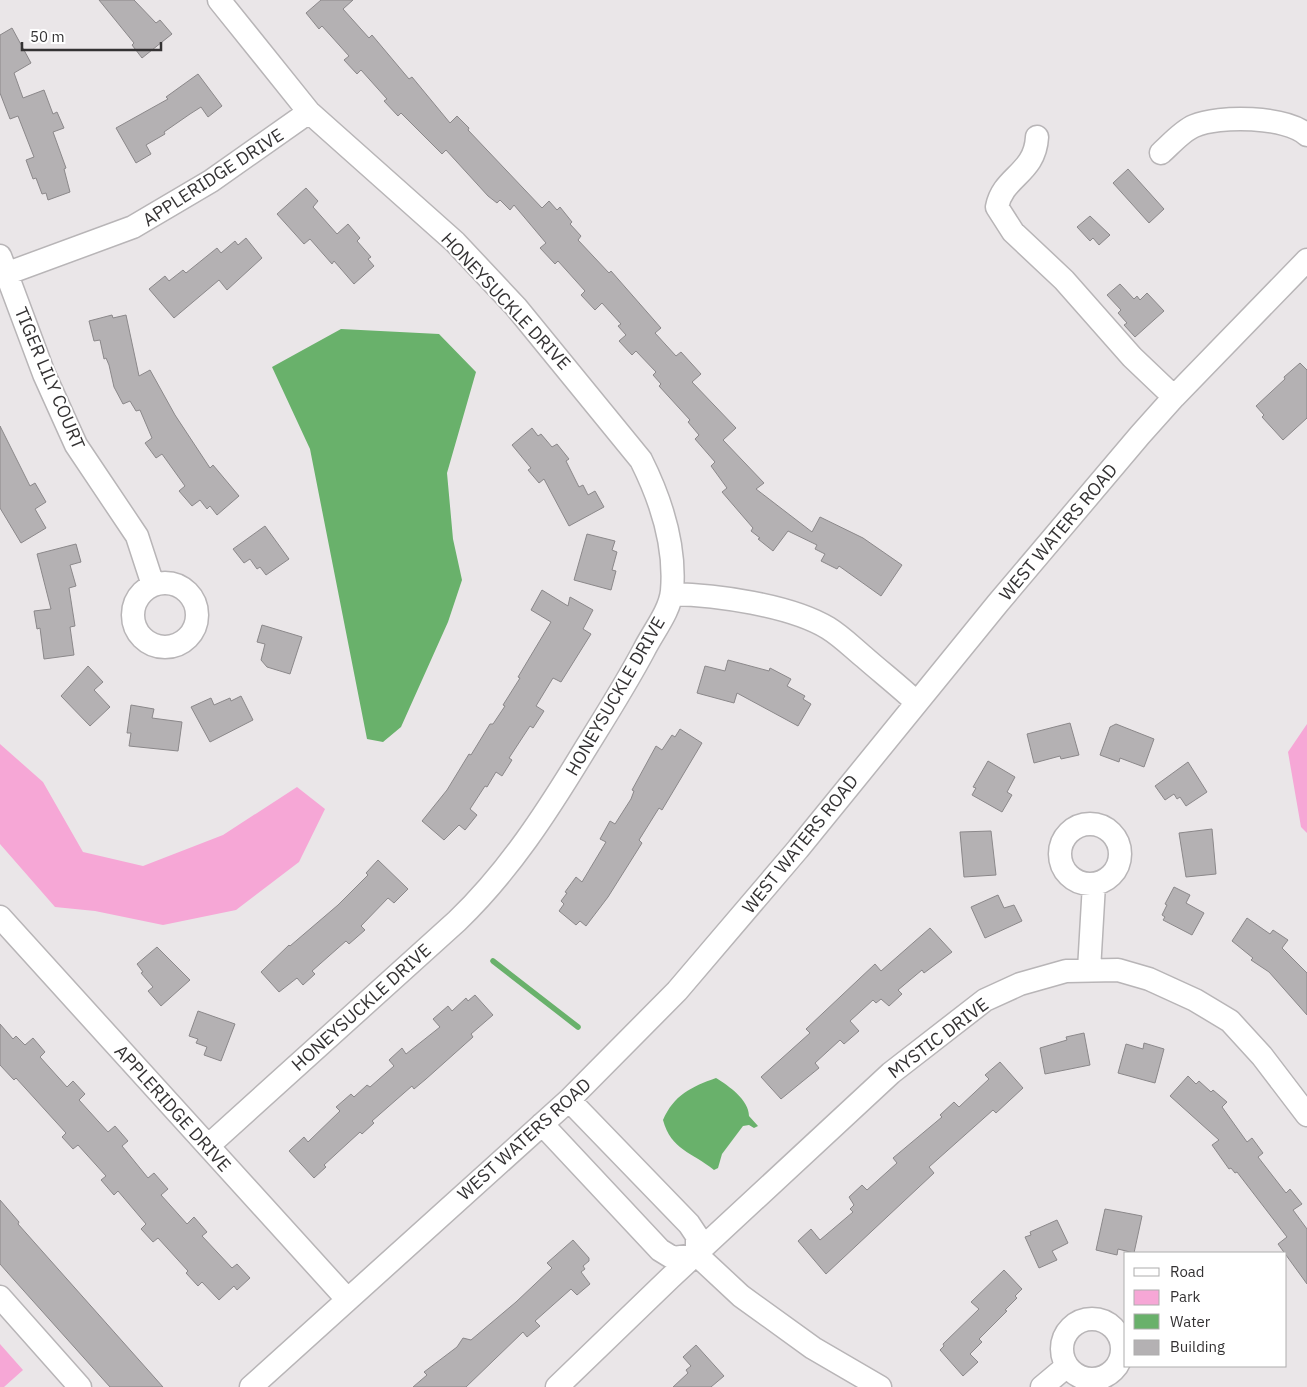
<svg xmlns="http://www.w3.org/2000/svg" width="1307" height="1387" viewBox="0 0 1307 1387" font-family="'IBM Plex Sans',sans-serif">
	<rect width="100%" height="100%" fill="#eae6e8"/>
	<path fill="#f6a7d6" d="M1307,724V833L1301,827L1288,752Z
		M0,744L43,782L83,852L143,866L223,835L297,787L325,809L299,862L236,910L163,925L95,911L55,907L0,844Z
		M0,1344L23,1370L4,1387H0Z"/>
	<path fill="#69b16b" d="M341,329L439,334L476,372L447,473L453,539L462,580L448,622L401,727L383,742L367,739L310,449L272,367Z
		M716,1078C729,1086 749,1100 749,1116L758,1126L754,1128L749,1125L743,1126L722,1154L718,1168L714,1170C692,1152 671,1150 663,1120C674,1095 691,1087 716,1078Z"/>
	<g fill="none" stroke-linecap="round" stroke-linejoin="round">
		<path stroke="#69b16b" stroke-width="5.5" d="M493,961L578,1027"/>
	</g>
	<path fill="#b4b1b3" stroke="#8b888a" d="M99,0H134L156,23L160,20L172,34L142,58L132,45L134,43Z
		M321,0H353L343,9L369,38L372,35L409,79L412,77L450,123L457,116L469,128L468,130L542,208L549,201L557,210L560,207L572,222L570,224L581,236L578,240L609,273L611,271L661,328L655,333L676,356L681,352L701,374L692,382L736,428L723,440L764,483L756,489L812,532L820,517L863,538L902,565L881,596L839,566L837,569L821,561L825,554L815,549L817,545L788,531L773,551L758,539L760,538L751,531L753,528L722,492L727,488L711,466L715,462L695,439L699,435L688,422L690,420L659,386L661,384L653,375L656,372L636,351L632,355L619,341L626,335L618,326L621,324L602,303L595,310L581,295L585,291L558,261L555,264L540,248L546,243L514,205L510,210L500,200L497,203L488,196L446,150L442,154L401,113L398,116L384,101L387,99L361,70L357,74L344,60L349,56L322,26L319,29L306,13Z
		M12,28L31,63L14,73L23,98L44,90L53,114L57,112L64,128L53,132L66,168L64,169L70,192L48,200L46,193L42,194L36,178L33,179L26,160L34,157L18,116L10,119L0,93V35Z
		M198,74L222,106L208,117L201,107L190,114L164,132L165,134L146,145L151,154L136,163L116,128L168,99L166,97Z
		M1128,169L1164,209L1149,223L1113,183Z
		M306,188L318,201L313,207L337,234L348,224L360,238L357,241L371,257L368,259L374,266L354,284L334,261L332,264L310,239L304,244L277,214Z
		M1090,216L1110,235L1099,245L1093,238L1090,241L1077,227Z
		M246,238L262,258L227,290L219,280L174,318L149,289L165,276L169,281L183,270L186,273L217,248L221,253L235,241L238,245Z
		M1120,284L1134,299L1137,296L1140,300L1147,293L1164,311L1135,337L1124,325L1127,323L1118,313L1121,310L1107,295Z
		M112,315L113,318L126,315L139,376L150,370L175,415L210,468L213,465L239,496L217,515L210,506L207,509L200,500L192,506L179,491L185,486L162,454L156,458L145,443L152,438L140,410L136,411L130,401L123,404L114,387L109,365L106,358L104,359L100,340L94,341L89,321Z
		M1300,363L1307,370V418L1283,440L1262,417L1264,415L1256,406L1285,379L1284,377Z
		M0,426L30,486L35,483L46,502L35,509L46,528L21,543L0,508Z
		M532,428L538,436L541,434L552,447L557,444L569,459L566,461L579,487L583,485L588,495L595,491L604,507L569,526L544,479L539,483L528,470L531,468L512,445Z
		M265,526L289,559L266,575L260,567L257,569L250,559L244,563L233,549Z
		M587,534L615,541L612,550L617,552L612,570L616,571L611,590L574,580Z
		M76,544L81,562L70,565L76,586L69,588L75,626L70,627L74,655L44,659L40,628L37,629L34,611L51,609L37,554Z
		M542,590L568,606L570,597L593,610L583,629L591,634L561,682L553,678L536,706L544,711L533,728L530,726L509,758L512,760L502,776L496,772L487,787L485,786L470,809L477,815L465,830L459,825L444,840L422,821L447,790L469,754L471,755L490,724H493L505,706L503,705L520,678L518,677L551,622L531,610Z
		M262,625L302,637L290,674L267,667L261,660L265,644L257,642Z
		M728,660L769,671L770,668L791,679L787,686L805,696L803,699L811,704L798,726L737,693L734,703L697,693L705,666L725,671Z
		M88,666L103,682L94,690L110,707L90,726L61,696Z
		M241,696L253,720L210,742L191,707L211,698L214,705L230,698L231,701Z
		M131,705L154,709L152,718L182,722L178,751L129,746L131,733H127Z
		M1070,723L1079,755L1061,759L1060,756L1034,763L1027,734Z
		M1116,724L1154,739L1144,767L1120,758L1119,762L1100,755L1110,727Z
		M680,729L702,743L662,810L659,808L639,840L642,843L608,897L586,926L580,921L576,925L559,911L564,904L561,901L567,893L565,892L576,877L582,882L606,842L600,839L610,821L615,824L631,799L634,791L632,790L656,746L662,750L672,735L675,737Z
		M988,761L1015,777L1007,792L1012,795L1002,812L972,795L976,788L973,787Z
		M1188,762L1207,792L1186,806L1180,797L1177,799L1174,794L1165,800L1155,786Z
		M1212,829L1216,874L1186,877L1179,833Z
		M991,831L996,875L964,877L960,832Z
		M378,860L408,889L394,903L388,898L361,926L365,930L349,944L346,941L312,971L315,974L303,985L297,978L279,992L261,972L289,945L290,946L338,905L368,875L366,873Z
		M1174,887L1190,895L1186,903L1204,913L1192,935L1163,920L1165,917L1162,915L1167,905L1165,904Z
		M998,895L1004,908L1014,905L1022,921L985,938L971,907Z
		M1247,918L1270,934L1273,930L1288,940L1282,948L1307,973V1015L1269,972L1251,960L1253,958L1232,941Z
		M930,928L952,952L924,973L922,970L898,990L902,994L889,1006L881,999L876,1003L873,1000L850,1021L859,1031L844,1044L840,1040L815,1063L819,1068L781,1099L761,1077L810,1033L806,1029L875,964L881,971Z
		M157,947L190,980L161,1006L148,991L153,987L141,973L143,972L137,964Z
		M475,995L493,1015L471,1034L473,1037L426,1079L414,1089L412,1086L372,1121L374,1123L362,1134L360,1132L324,1165L326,1167L314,1178L289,1151L304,1137L308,1142L340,1111L336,1107L351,1094L354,1097L367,1085L370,1087L394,1066L389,1060L402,1048L406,1054L440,1027L433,1019L448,1006L452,1011L466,998L468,1001Z
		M198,1011L235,1024L221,1061L204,1055L207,1047L196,1043L198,1039L189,1036Z
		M0,1024L13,1039L16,1036L25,1045L33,1038L45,1052L40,1057L67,1087L73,1081L85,1094L79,1100L108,1132L115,1126L128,1141L122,1146L148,1178L154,1173L168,1189L161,1195L187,1224L194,1217L207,1232L202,1236L232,1268L237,1264L250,1278L237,1290L234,1286L219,1300L202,1282L198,1286L186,1273L188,1271L158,1238L153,1242L141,1229L146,1224L118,1191L114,1195L101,1180L106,1176L78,1145L73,1149L62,1137L66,1133L16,1078L14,1080L0,1065Z
		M1084,1033L1090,1065L1045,1074L1040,1048L1067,1040L1066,1037Z
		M1144,1043L1164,1049L1155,1083L1118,1073L1126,1044L1143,1049Z
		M1000,1062L1023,1088L996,1113L993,1110L929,1167L934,1173L826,1274L798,1241L811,1229L820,1240L853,1212L850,1209L854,1205L849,1197L862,1185L867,1190L897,1163L893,1158L942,1117L940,1115L954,1102L959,1107L989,1079L985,1075Z
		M1188,1076L1196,1084L1199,1081L1211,1092L1213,1090L1227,1102L1222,1107L1247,1142L1252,1138L1263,1153L1258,1157L1286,1193L1290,1189L1302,1204L1293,1210L1307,1229V1284L1278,1244L1287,1237L1237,1172L1235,1173L1231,1168L1229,1169L1212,1145L1219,1140L1170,1096Z
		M0,1200L19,1222L18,1224L163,1387H110L15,1281L0,1264Z
		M1105,1209L1142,1216L1134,1253L1118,1249L1117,1255L1096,1250Z
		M1057,1220L1068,1243L1052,1251L1057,1260L1039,1268L1025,1237L1031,1235L1030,1232Z
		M573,1240L589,1258V1261L583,1266L585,1269L581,1272L590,1284L577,1295L571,1289L535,1321L540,1326L527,1337L523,1332L466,1387H413L427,1375L424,1372L457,1347L463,1338L471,1340L516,1302L552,1268L547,1263Z
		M1004,1270L1022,1289L1015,1296L1017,1298L1005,1310L1007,1311L979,1339L982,1342L970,1354L978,1362L963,1376L940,1350L944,1346L943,1344L979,1309L971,1302Z
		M696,1345L724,1376L711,1387H673L688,1373L686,1370L691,1366L683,1357Z"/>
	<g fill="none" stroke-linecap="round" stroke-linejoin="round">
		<g stroke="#b8b5b7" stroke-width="25">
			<path id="minor" d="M1037,137C1035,174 1003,176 997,207L1013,232L1064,280L1132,357L1174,397
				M1161,153C1170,145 1182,131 1194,126C1219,115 1286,116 1307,135
				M0,256L44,374L76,445L137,536L153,585
				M0,276L133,227L211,181L309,112
				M133 615a32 32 0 1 1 64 0a32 32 0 1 1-64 0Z
				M672,594C716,595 790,605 828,628C841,636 852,647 864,657C881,672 899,686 916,702
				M1060 854a30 30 0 1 1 60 0a30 30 0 1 1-60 0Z
				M0,917L347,1299
				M1089,970L1094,884
				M569,1100L689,1224L697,1236V1255L741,1296L813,1348L880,1387
				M542,1124L660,1250L673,1258L697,1255
				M208,1146L457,921C509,871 547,812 584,751C605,717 626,684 644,650C653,632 670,611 672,591C676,545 661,500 641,460L516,307L455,242L309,112L219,0
				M0,1297L80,1387
				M1062 1349a30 30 0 1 1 60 0a30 30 0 1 1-60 0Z
				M251,1387L569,1100L677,991L798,849L998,603L1140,435L1174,397L1307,260
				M557,1387L670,1278L891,1073L985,1000L1020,984L1066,971L1118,970L1149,979L1195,1000L1230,1021L1262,1056L1307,1115
				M1042,1387L1067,1366"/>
		</g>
		<use href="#minor" stroke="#fff" stroke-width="22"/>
	</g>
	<g text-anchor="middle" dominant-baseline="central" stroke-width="4" stroke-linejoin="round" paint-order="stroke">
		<g font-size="18" fill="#343233" stroke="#fff">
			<text transform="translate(213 177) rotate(-33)">APPLERIDGE DRIVE</text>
			<text transform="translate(506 301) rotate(47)">HONEYSUCKLE DRIVE</text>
			<text transform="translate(50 378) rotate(67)">TIGER LILY COURT</text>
			<text transform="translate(1058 532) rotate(-50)">WEST WATERS ROAD</text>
			<text transform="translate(615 696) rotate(-60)">HONEYSUCKLE DRIVE</text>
			<text transform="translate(800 844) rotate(-51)">WEST WATERS ROAD</text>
			<text transform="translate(361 1007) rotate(-42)">HONEYSUCKLE DRIVE</text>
			<text transform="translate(938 1038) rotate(-37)">MYSTIC DRIVE</text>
			<text transform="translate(173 1108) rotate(48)">APPLERIDGE DRIVE</text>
			<text transform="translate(524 1139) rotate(-42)">WEST WATERS ROAD</text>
		</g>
	</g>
	<rect x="1124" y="1252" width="162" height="115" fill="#ffffff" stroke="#aeadad"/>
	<rect x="1134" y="1268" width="25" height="8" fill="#ffffff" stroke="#aeadad"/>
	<text x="1170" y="1277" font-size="15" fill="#343233">Road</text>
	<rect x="1134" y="1290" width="25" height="15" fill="#f6a7d6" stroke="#aeadad"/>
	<text x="1170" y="1302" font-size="15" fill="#343233">Park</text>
	<rect x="1134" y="1314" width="25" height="15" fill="#69b16b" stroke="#aeadad"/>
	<text x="1170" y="1327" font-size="15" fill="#343233">Water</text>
	<rect x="1134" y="1340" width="25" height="15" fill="#b4b1b3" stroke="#aeadad"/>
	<text x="1170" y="1352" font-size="15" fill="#343233">Building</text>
	<path d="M22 42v8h139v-8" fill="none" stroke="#343233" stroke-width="2.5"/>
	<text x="30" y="42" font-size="15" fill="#343233" stroke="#ffffff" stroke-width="4" paint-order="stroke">50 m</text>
</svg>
